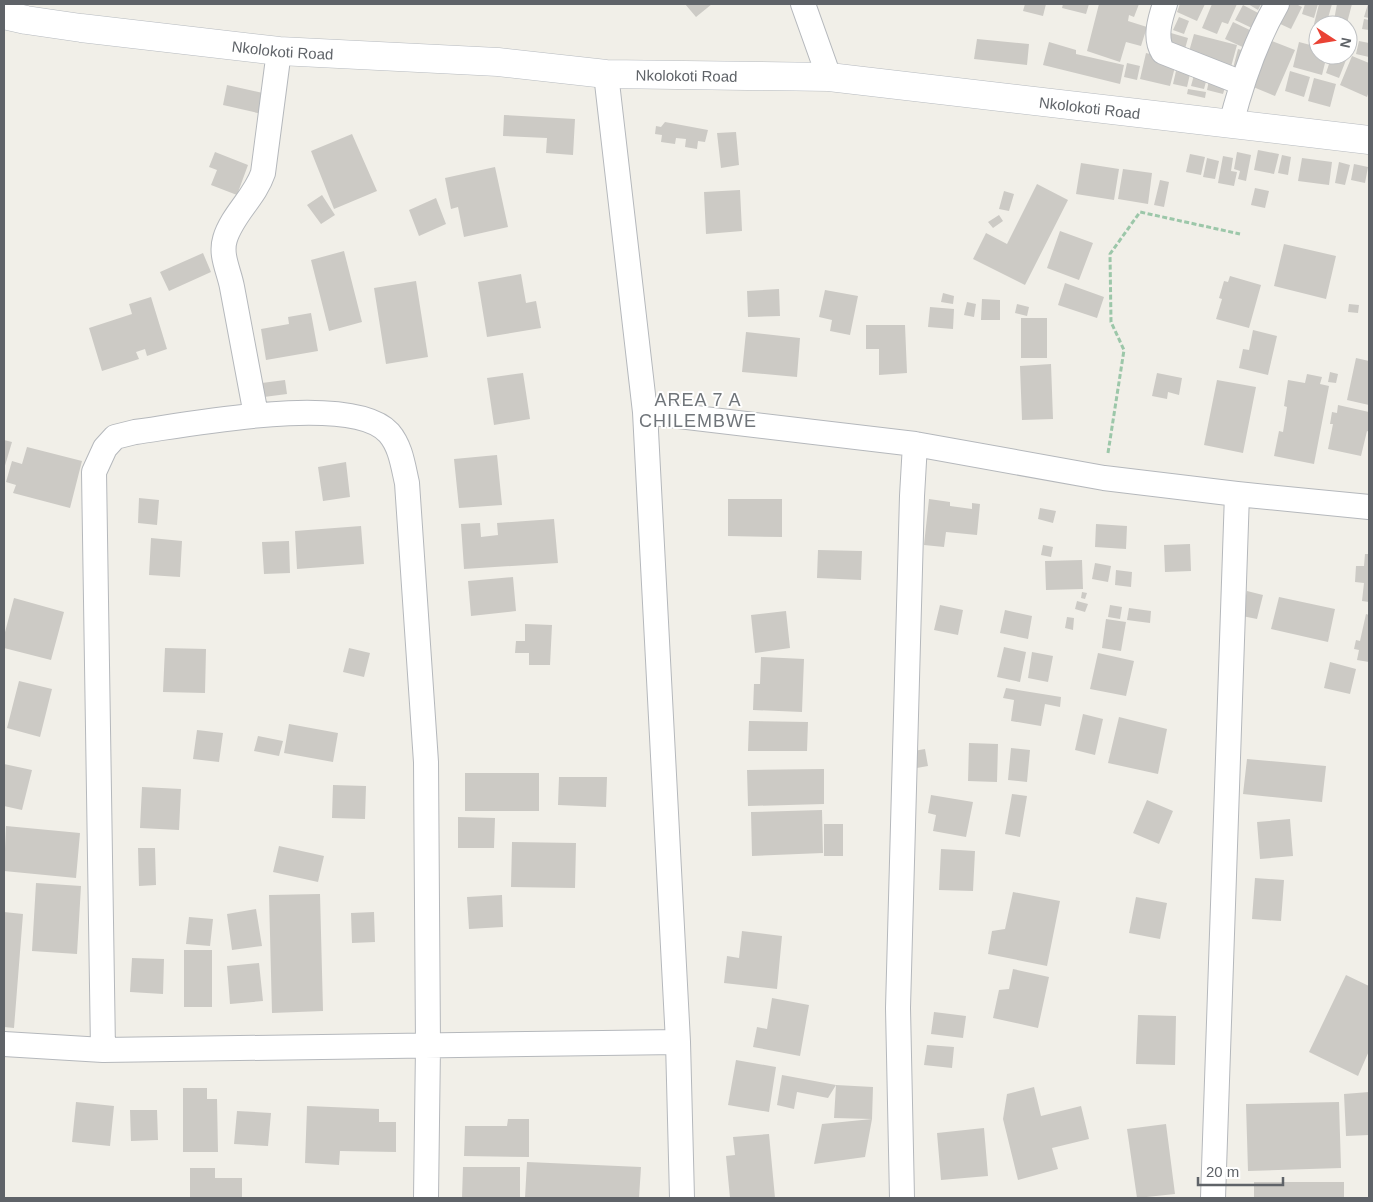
<svg xmlns="http://www.w3.org/2000/svg" width="1373" height="1202" viewBox="0 0 1373 1202" font-family="Helvetica,sans-serif">
	<rect width="100%" height="100%" fill="#f1efe8"/>
	<path fill="#cccac5" d="M685,4H712L696,17Z
		M1025,4H1046L1043,16L1023,11Z
		M1063,4H1089L1086,14L1062,8Z
		M1099,4H1139L1134,17L1129,15L1128,21L1147,27L1141,46L1126,42L1120,62L1087,51Z
		M1180,4H1205L1197,21L1177,12Z
		M1212,4H1237L1228,24L1222,22L1217,34L1202,28Z
		M1248,4H1261L1258,10Z
		M1285,4H1296L1302,7L1291,29L1276,22Z
		M1305,4H1318L1314,18L1302,14Z
		M1319,4H1332L1326,25L1314,24Z
		M1337,4H1352L1347,23L1334,20Z
		M1368,4H1369V18L1364,17Z
		M1243,5L1262,15L1254,29L1235,20Z
		M1179,17L1189,21L1184,34L1173,30Z
		M1364,19L1369,20V30L1362,29Z
		M1233,22L1254,32L1247,49L1225,39Z
		M1171,33L1188,38L1183,56L1166,51Z
		M1194,34L1237,45L1231,67L1188,55Z
		M1264,38L1295,50L1275,96L1246,84Z
		M1348,38L1353,39L1351,49H1348Z
		M977,39L1029,44L1027,65L974,59Z
		M1359,41L1369,43V57L1356,54Z
		M1049,42L1076,50V54L1124,65L1120,84L1043,65Z
		M1299,42L1318,47V55H1327L1322,75L1293,67Z
		M1238,49L1245,51L1240,70L1233,68Z
		M1146,53L1167,58L1175,67L1170,86L1140,79Z
		M1332,55H1348L1339,78L1326,73Z
		M1352,56L1369,63V91L1367,97L1340,85Z
		M1127,63L1140,66L1137,80L1124,77Z
		M1176,71L1190,74L1187,87L1173,84Z
		M1290,71L1310,77L1304,97L1285,91Z
		M1194,75L1207,78L1204,89L1191,86Z
		M1314,78L1336,84L1330,107L1308,101Z
		M1209,80L1226,84L1223,94L1207,90Z
		M227,85L267,94L262,114L223,105Z
		M1188,89L1206,92L1205,98L1187,94Z
		M504,115L575,119L573,155L546,153L547,138L503,136Z
		M665,122L708,130L705,142L698,141L697,149L685,147L686,139L676,138L675,144L661,142L662,135L655,134L656,126L661,127Z
		M736,132L739,165L721,168L717,133Z
		M352,134L377,191L334,209L311,151Z
		M1258,150L1279,154L1274,174L1254,170Z
		M215,152L248,165L237,195L211,185L217,170L209,167Z
		M1237,152L1251,155L1246,181L1238,179L1240,171L1234,169Z
		M1190,154L1205,157L1201,175L1186,172Z
		M1282,155L1291,157L1288,175L1278,173Z
		M1223,156L1233,158L1231,171L1237,172L1234,186L1218,183Z
		M1207,158L1219,161L1215,179L1203,177Z
		M1302,158L1332,162L1329,185L1298,181Z
		M1339,162L1350,165L1345,185L1335,183Z
		M1081,163L1119,169L1114,200L1076,194Z
		M1354,164L1368,167L1365,183L1351,180Z
		M495,167L508,227L464,237L458,207L451,209L445,178Z
		M1123,169L1152,173L1148,204L1118,199Z
		M1160,180L1169,182L1164,207L1154,205Z
		M1037,184L1068,200L1025,285L973,259L986,233L1007,244Z
		M1255,188L1269,191L1265,208L1251,205Z
		M740,190L742,231L706,234L704,192Z
		M1004,191L1014,194L1009,211L999,209Z
		M322,195L335,215L321,224L307,205Z
		M436,198L446,224L419,236L409,210Z
		M999,215L1003,221L993,228L988,222Z
		M1060,231L1093,243L1079,280L1047,268Z
		M1284,244L1336,256L1326,299L1274,286Z
		M344,251L362,322L329,331L311,260Z
		M203,253L211,272L169,291L160,272Z
		M521,274L526,303L536,301L541,328L487,337L478,282Z
		M1230,276L1261,285L1249,328L1216,319L1222,299L1219,298L1224,281L1228,282Z
		M416,281L428,357L386,364L374,288Z
		M1065,283L1104,297L1097,318L1058,305Z
		M779,289L780,316L748,317L747,291Z
		M825,290L858,296L850,335L830,331L832,320L819,317Z
		M943,293L954,296L953,304L941,302Z
		M151,297L167,349L147,356L145,349L136,352L139,359L102,371L89,328L132,314L129,304Z
		M982,299L1000,300V320H981Z
		M967,302L976,304L974,317L964,315Z
		M1017,304L1029,307L1027,316L1015,313Z
		M1349,304L1359,305L1358,313L1348,312Z
		M930,307L954,309L953,329L928,327Z
		M311,313L318,351L266,360L261,329L289,324L288,317Z
		M1021,318H1047V358H1021Z
		M866,325H905L907,373L879,375V349H866Z
		M1253,330L1277,336L1268,375L1239,368L1243,349L1249,350Z
		M746,332L800,338L797,377L742,372Z
		M1356,358L1369,361V405L1347,400Z
		M1051,364L1053,419L1022,420L1020,366Z
		M1330,372L1338,374L1336,383L1328,382Z
		M523,373L530,419L494,425L487,378Z
		M1157,373L1182,378L1179,395L1168,392L1167,399L1152,396Z
		M1307,374L1322,377L1320,384L1329,386L1314,464L1274,456L1279,431L1283,432L1287,407L1284,406L1288,380L1305,383Z
		M285,380L287,394L256,398L254,384Z
		M1217,380L1256,387L1243,453L1204,445Z
		M1338,405L1369,412V432L1367,431L1361,456L1328,449L1333,424H1330L1332,412L1337,413Z
		M4,440L12,442L4,469Z
		M27,447L82,461L70,508L13,493L16,485L6,482L12,461L22,464Z
		M497,455L502,505L459,508L454,459Z
		M346,462L350,497L323,501L318,467Z
		M139,498L159,500L157,525L138,523Z
		M728,499H782V537L728,536Z
		M929,499L950,502V506L972,509V503L980,504L977,535L946,532L944,547L924,545Z
		M1040,508L1056,511L1053,523L1038,519Z
		M554,519L558,563L464,569L461,524L480,523L481,537L498,535L497,523Z
		M1096,524L1127,526L1126,549L1095,547Z
		M361,526L364,564L297,569L295,531Z
		M151,538L182,541L180,577L149,575Z
		M289,541L290,573L264,574L262,542Z
		M1190,544L1191,571L1165,572L1164,545Z
		M1043,545L1053,547L1051,557L1041,555Z
		M818,550L862,551L861,580L817,578Z
		M1365,554H1369V602L1362,601L1364,583L1355,582L1356,566H1364Z
		M1082,560L1083,589L1046,590L1045,561Z
		M1095,563L1111,566L1108,582L1092,579Z
		M1116,570L1132,572L1131,587L1115,585Z
		M513,577L516,611L471,616L468,581Z
		M1247,591L1263,595L1257,619L1242,616Z
		M1082,592L1087,593L1085,599L1081,598Z
		M1279,597L1335,609L1328,642L1271,629Z
		M14,598L64,612L51,660L4,648V636Z
		M1077,601L1088,604L1085,612L1075,609Z
		M940,605L963,610L958,635L934,630Z
		M1110,605L1122,607L1120,619L1108,617Z
		M1129,608L1151,611L1150,623L1127,620Z
		M1005,610L1032,616L1028,639L1000,633Z
		M786,611L790,648L755,653L751,615Z
		M1366,614L1369,615V662L1357,660L1359,650L1354,649L1356,640L1360,641Z
		M1067,617L1074,618L1073,630L1065,628Z
		M1106,619L1126,622L1121,651L1102,648Z
		M525,624L552,625L550,665H529V653H515L516,641H525Z
		M1004,647L1026,652L1020,682L997,677Z
		M165,648L206,649L205,693L163,692Z
		M349,648L370,653L364,677L343,672Z
		M1032,652L1053,656L1048,682L1028,678Z
		M1098,653L1134,661L1126,696L1090,689Z
		M761,657L804,659L802,712L753,710L754,684H760Z
		M1330,662L1356,669L1350,694L1324,688Z
		M19,681L52,689L40,737L7,728Z
		M1006,688L1061,697L1060,707L1045,704L1041,726L1011,721L1014,700L1003,698Z
		M1083,714L1103,719L1095,755L1075,750Z
		M1119,717L1167,729L1158,774L1108,763Z
		M749,721L808,722L807,751H748Z
		M289,724L338,733L333,762L284,753Z
		M197,730L223,733L219,762L193,759Z
		M258,736L283,741L279,756L254,751Z
		M969,743L998,744L997,782L968,781Z
		M1011,748L1030,750L1027,782L1008,780Z
		M925,749L928,766L911,769L908,752Z
		M1247,759L1326,766L1322,802L1243,794Z
		M4,764L32,770L22,810L4,806Z
		M824,769V804L748,806L747,770Z
		M465,773H539V811H465Z
		M559,777H607L606,807L558,805Z
		M333,785L366,786L365,819L332,818Z
		M142,787L181,789L179,830L140,828Z
		M1012,794L1027,796L1020,837L1005,834Z
		M931,795L973,802L966,837L933,831L936,815L928,813Z
		M1147,800L1173,811L1159,844L1133,833Z
		M822,810L823,853L752,856L751,812Z
		M458,817L495,818L494,848H458Z
		M1290,819L1293,856L1260,859L1257,822Z
		M824,824H843V856H824Z
		M6,826L80,833L76,878L4,871Z
		M512,842L576,843L575,888L511,887Z
		M279,846L324,856L318,882L273,872Z
		M138,848H155L156,885L139,886Z
		M941,849L975,851L973,891L939,890Z
		M1255,878L1284,880L1281,921L1252,919Z
		M36,883L81,886L77,954L32,951Z
		M1013,892L1060,901L1047,966L988,954L992,931L1005,929Z
		M320,894L323,1011L272,1013L269,895Z
		M502,895L503,927L469,929L467,897Z
		M1136,897L1167,903L1160,939L1129,933Z
		M256,909L262,946L232,950L227,914Z
		M4,912L23,914L14,1028L4,1027Z
		M374,912L375,942L352,943L351,913Z
		M189,917L213,919L210,946L186,944Z
		M742,931L782,936L777,989L724,983L727,956L739,958Z
		M184,950H212V1007H184Z
		M132,958L164,959L163,994L130,992Z
		M259,963L263,1001L230,1004L227,966Z
		M1013,969L1049,977L1038,1028L993,1018L999,990L1009,989Z
		M1346,975L1369,986V1051L1358,1076L1309,1052Z
		M772,998L809,1005L800,1056L753,1047L757,1027L767,1029Z
		M934,1012L966,1016L963,1038L931,1034Z
		M1138,1015L1176,1016L1175,1065L1136,1064Z
		M927,1045L954,1047L952,1068L924,1065Z
		M736,1060L776,1067L769,1112L728,1105Z
		M782,1075L836,1085L828,1098L797,1092L794,1109L777,1105Z
		M836,1085L873,1087L872,1119L834,1118Z
		M1034,1087L1041,1116L1081,1106L1089,1139L1052,1148L1058,1169L1018,1180L1003,1119L1007,1094Z
		M183,1088H207V1099H217L218,1152H183Z
		M1369,1092V1135L1346,1136L1344,1094Z
		M76,1102L114,1106L110,1146L72,1142Z
		M1339,1102L1341,1168L1248,1171L1246,1104Z
		M307,1106L379,1109V1122H396V1152L340,1151L339,1165L305,1163Z
		M130,1110H157L158,1140L131,1141Z
		M237,1111L271,1113L268,1146L234,1144Z
		M508,1119H529V1157L464,1156L465,1126H507Z
		M872,1119L865,1157L814,1164L822,1124Z
		M1166,1124L1175,1194L1137,1198L1127,1129Z
		M984,1128L988,1176L941,1180L937,1133Z
		M769,1134L775,1198H730L726,1156L735,1155L733,1137Z
		M527,1162L641,1167L639,1198H525Z
		M463,1167H520V1198H462Z
		M190,1168H215V1178H242V1198H190Z
		M1254,1182H1344V1198H1254Z"/>
	<g fill="none" stroke-linecap="round" stroke-linejoin="round">
		<g stroke="#b5b8bc" stroke-width="26">
			<path id="street" d="M803,4L829,77
				M1165,4C1160,19 1154,38 1163,52L1242,83
				M606,74L645,412L678,1042L682,1198
				M1231,124C1242,81 1255,42 1277,4
				M645,412L915,444L1104,478L1237,494L1369,507
				M256,415C248,372 240,330 232,287C229,271 220,255 225,239C232,215 255,197 263,173L279,51
				M4,1044L103,1050L678,1042
				M103,1050L94,472L105,448L115,437L135,432C187,425 352,392 389,433C401,447 403,466 407,483L426,762L428,1046L426,1198
				M902,1198L898,1008L912,496L915,444
				M1213,1198L1237,494"/>
		</g>
		<g stroke="#b6babf" stroke-width="29">
			<g id="secondary">
				<path id="s1" d="M4,15L26,20L81,28L279,51L498,62L606,74L829,77L1369,140"/>
			</g>
		</g>
		<path stroke="#9cc7a9" stroke-width="3" stroke-dasharray="5 2.5" stroke-linecap="butt" d="M1108,453L1124,350L1111,322L1110,254L1140,212L1240,234"/>
		<use href="#street" stroke="#fff" stroke-width="24"/>
		<use href="#secondary" stroke="#fff" stroke-width="28"/>
	</g>
	<g text-anchor="middle" dominant-baseline="central" stroke-width="4" stroke-linejoin="round" paint-order="stroke">
		<g font-size="15" fill="#5f6368" stroke="#fff">
			<text stroke="none"><textPath href="#s1" startOffset="281">Nkolokoti Road</textPath></text>
			<text stroke="none"><textPath href="#s1" startOffset="686">Nkolokoti Road</textPath></text>
			<text stroke="none"><textPath href="#s1" startOffset="1091">Nkolokoti Road</textPath></text>
		</g>
		<g font-size="18" letter-spacing="1" fill="#70757a" stroke="#fff">
			<text x="698" y="400">AREA 7 A<tspan x="698" dy="21">CHILEMBWE</tspan></text>
		</g>
	</g>
	<rect width="1373" height="1202" fill="none" stroke="#5f6368" stroke-width="10"/>
	<g transform="translate(1333 40) rotate(102)"><circle r="24" fill="#ffffff" stroke="#bfc1c3"/>
	<path d="M0-4L9 19L0 12L-9 19Z" fill="#ea4335"/>
	<text y="-8" font-size="14" font-weight="bold" text-anchor="middle" fill="#5f6368">N</text>
	</g>
	<path d="M1198 1177v8h85v-8" fill="none" stroke="#5f6368" stroke-width="2.5"/>
	<text x="1206" y="1177" font-size="15" fill="#5f6368" stroke="#ffffff" stroke-width="4" paint-order="stroke">20 m</text>
</svg>
